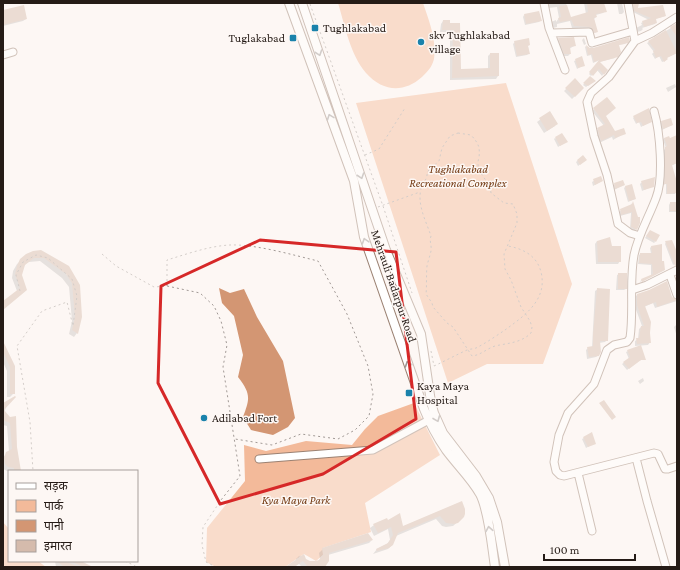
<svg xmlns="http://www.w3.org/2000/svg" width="680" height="570" viewBox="0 0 680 570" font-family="'Crimson Pro','Noto Sans Devanagari',serif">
	<rect width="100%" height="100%" fill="#fdf7f4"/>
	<path fill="#f3ba9a" d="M338,3H423C429,21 437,40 434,59C432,67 428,71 422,77C404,93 383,92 366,73C350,54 345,26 338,3Z
		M506,83L572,284L543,364H487L448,383L356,103Z
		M414,403L440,455L365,503L371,532L323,548V555L316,561L304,554L285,567H216L206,562L207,528L245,481L244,445L266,451L306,441L352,445L365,429L378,416Z
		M3,522L9,529V561H38L46,567H3Z"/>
	<path fill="#d39673" d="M219,288L230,293L244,289L257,317L283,361L295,418L288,427L273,435L251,430L243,417C250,398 251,394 238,377L243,355L234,316L222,303Z"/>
	<path fill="#0003" d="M546,3H566L570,18L586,14L584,3H594L605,11L603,13L596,15V17L594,19L597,32L592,34L589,29L572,28L570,21L557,24V27L553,28L551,22L556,20V22L559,18L557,7L548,8Z
		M617,3H622L624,12L622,14H619Z
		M631,3H638L637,10L665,16L655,19L656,22L655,24L642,28L643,29L641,31L637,32L636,28L642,25L641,23L643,22L649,20L633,12Z
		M3,11L26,19L23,21L3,26Z
		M524,15L540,21L539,22L525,25L523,17Z
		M443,21L449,24H459L460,70L488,69V56L490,54H498V76L496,79L450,80V32H440L441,24Z
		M677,24V53L666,58L665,61L662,62L659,56L655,59L652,54L654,52L647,43Z
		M584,38L586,44L584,45L582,40Z
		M559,39L574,46L569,49L570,54L568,56H562L556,41Z
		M515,42L528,46L529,53L527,55L516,57L513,44Z
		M627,42L625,44L618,45L615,58L599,62L606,70L602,76L597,70L591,76L589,74L600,60L593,63L591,55L587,56L585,47L586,46L590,49Z
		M581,58L584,65L577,69L574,61Z
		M590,77L594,81L586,87L583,85Z
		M575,80L583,88L572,99L564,91Z
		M675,84L676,87L668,92L666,88Z
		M594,109L614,133H625L613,140L612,137L599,143L596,131L604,126L592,111Z
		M550,112L555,126L544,133L537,122Z
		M634,117L650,122L641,127L639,122L636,124L633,118Z
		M662,122L672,125L662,130L660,123Z
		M677,136V163L671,166L676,192L675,194H666V184L663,185L664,150L666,148L663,140L664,138L669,139Z
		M555,138L566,142L558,147L554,139Z
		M583,156L586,160L578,166L576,162Z
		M600,177L602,181L593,186L592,182Z
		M642,182L653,186L642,191L640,184Z
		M615,184L624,185L614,190L613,186Z
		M626,186L635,199L633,200L628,202L624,188Z
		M632,203L636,229L635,231L630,229L631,213L620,216L619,212L631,205Z
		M670,203H677L676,212H669V205Z
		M650,231L655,242L654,243L645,238Z
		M597,241L612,247L620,261L618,264H596L595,244Z
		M666,242L677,255V263L673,265L665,244Z
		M661,245V262L664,270L640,282L641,280L651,276V265L638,264L639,255L641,254H651L650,248L651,247Z
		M41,251L79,286L77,333L74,337L69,334L72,321L69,287L62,278L40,261L29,262L26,263L22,269L21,275L26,290L3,309V302L17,291L12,278L13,271L17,264L27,255Z
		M619,274L626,289L624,290H616L617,275Z
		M598,289L607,340L605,342L599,343V355L596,357L587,359L586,350L588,348L592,347L595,291Z
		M637,295L672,298L677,301L655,308L653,303L644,307L649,333L650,342L648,345L635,346V341L638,339L639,329L642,326L635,307V297Z
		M676,325H677V337L674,327Z
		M3,344L14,366V393L10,397H7V371L3,362Z
		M628,351L645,359L638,361L627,370L622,364L629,359L626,352Z
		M643,378L644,381L640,384L638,381Z
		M3,405L6,406L5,411L7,416L12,418L20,471H7L3,469V457L9,452L7,426L3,425Z
		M591,434L595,443L586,448L582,439Z
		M461,502L460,520L453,526L446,527L442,526L436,519L396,536L392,545L388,549L373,554L377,549L387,544L390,540L388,529L374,536L370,528L374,525L388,521L402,527Z
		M372,540L369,543L328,555L324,567H302L299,564L294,567H287L296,561V559L299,556L310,562H318L320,559L319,553L323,549Z
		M55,561H79L91,567H56Z"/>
	<path fill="#d5bbac" d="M587,3H604L607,12L596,14L597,17L594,18L598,32L594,33L591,27L574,26L571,19L572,20L560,22L558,18L561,17L559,6L567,5L571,17L588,12Z
		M633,3H639L638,8L663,5L666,16L656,19L657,23L644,27L642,21L651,18L634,11Z
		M24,5L27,19L3,25V10Z
		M539,11L542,21L526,24L524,14Z
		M443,20H450V23H460L461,69L490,68V53H499V76L452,78L453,30H442Z
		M677,23V37L670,27Z
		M666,30L677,53L667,58L668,59L664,62L661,56L656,58L653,51L655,50L648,41Z
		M574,37L576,46L570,47L571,54H564L558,38Z
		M629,37L630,40L628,43L619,45L621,52L618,57L600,62L608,70L604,75L599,69L593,76L589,72L599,60L594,62L592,54L588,55L586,45L590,48H593Z
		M529,38L530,45L528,46L530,54L517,56L514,41Z
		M582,56L585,66L578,68L575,59Z
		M590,76L596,81L588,86L583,83Z
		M575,78L584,88L575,97L565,88Z
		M607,97L616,108L606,116L615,131L624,128L626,134L615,138L614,135L601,141L597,128L605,124L593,108Z
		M649,108L652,122L643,126L641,122L637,123L633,116Z
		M550,111L558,124L547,131L539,118Z
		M671,118L673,125L663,129L661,121Z
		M562,133L568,142L560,146L555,137Z
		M677,135V163L672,165L677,182V193L667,194V184H664L665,167V147L667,146L664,138L669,136L670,138Z
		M583,155L587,160L580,165L577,160Z
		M601,176L603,181L595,185L593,179Z
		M655,177L654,187L644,190L641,181Z
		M623,180L625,185L615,189L614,183Z
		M632,184L636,199L629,201L625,186Z
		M633,201L638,217H640V223L637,230L631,227L632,212L621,215L620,209L632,204Z
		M670,202H677V211H670Z
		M650,230L660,235L656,242L646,236Z
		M610,237L612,246H621V262H598L597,241Z
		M672,240L677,252V265L675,266L665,241Z
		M662,244V261H664L665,270L642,282L641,279L653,274L652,264L639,263L640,253H652L651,246Z
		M41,250L69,266L80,285L82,317L78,334L72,330L75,317L72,283L66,274L44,258H34L25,265L22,275L27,290L3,310V301L20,288L15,274L17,266L20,259L26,254L33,251Z
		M618,273H627V289H618Z
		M667,281L672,297L677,300L657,307L656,302L645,306L651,322L650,333L651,343L637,344L636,338H639L641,326H644L637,305V294L649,290Z
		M597,288L610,289L608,341H600L601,352L599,356L589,357L587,347L593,346V335Z
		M3,341L15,366V394H10V367L3,352Z
		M641,345L646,360H641L629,369L623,362L630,357L627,350Z
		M15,396L16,397L4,410L10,417L16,416L17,447L21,471H14V468L8,467L5,464L4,458L6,452L12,449L10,423L3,420V403Z
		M604,400L616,417L612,420L599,403Z
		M592,432L596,444L588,447L583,437Z
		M462,501L465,509V514L464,517L458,523L454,524L446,523L440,516L398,533L393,545L389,548L377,551L376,549L388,543L393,535L391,527L378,533L373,524L387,518L388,520L400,513L403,526Z
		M368,533L373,540L329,553V561L325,567H308L303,561L294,567H285L300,557L299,555L301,556L304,554L306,559L310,561H316L319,560L323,555L322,548Z
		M57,561H64L77,566V567H64Z
		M71,561H81L93,567H83Z"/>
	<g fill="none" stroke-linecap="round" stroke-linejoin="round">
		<g stroke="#9b8273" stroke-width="9">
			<path id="minor" d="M544,3L549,28L565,70
				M628,3L635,41L609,77L591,93L587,102L594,136L607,175L618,224L630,233L640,236
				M552,33L589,32L592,43L633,31
				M635,41L652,33L677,17
				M3,55L13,52
				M654,111C660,132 664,178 656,198C649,217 638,235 634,255C629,282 634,311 630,338L627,342L614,345L607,350L594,384L568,413L559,435L554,462L556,471L560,475L564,476L654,453L658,454L665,469H668L677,466
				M670,275L677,295
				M632,290L647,285L677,270
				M636,458L647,501L666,567
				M259,459L373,450L429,420
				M578,473L592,531"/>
		</g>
		<g stroke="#9b8273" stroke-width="10">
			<path id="major" d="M289,3L354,181L364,237L424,409C430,424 437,437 446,450C457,465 471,478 480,494C489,511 492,548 495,567
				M302,3L386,250L421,334L431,402L434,413L443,433L476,476L489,498L497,522L505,567"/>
		</g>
		<path stroke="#a19995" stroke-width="1" stroke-dasharray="2 3" stroke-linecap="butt" d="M310,4L383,206L412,293
			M458,133L471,135C479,144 480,147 479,158C478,160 478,162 478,165C480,176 490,182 491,193L504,203L513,204L517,214V223L504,254L505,269L511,280L521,307L530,321L532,327L531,333C521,343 508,343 495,346C486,349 481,355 472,356L453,327L447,323L433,307L432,303L426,294C427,285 426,276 427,266C428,261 430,256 431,251C432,246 429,241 431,236C426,221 417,205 421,189C423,182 428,179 427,172L439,161L442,148L450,136Z
			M365,155L379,149L405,108
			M378,207L420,192
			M102,254L116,266L154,287L167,286L200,293L214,306L221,321L227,345L223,367L240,476L221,500L203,527L202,545L206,562L216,567
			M167,286V260C187,254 209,246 230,245C255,244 293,255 318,261L347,314L368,366L373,394L369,416L355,430L338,439L301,434L272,445L235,439
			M20,291L16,275L23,262L36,255L48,258L72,279L77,296L73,326L67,302L42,311L17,346L30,422L33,471
			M431,351L434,366
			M434,366C445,361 456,355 467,350C470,349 473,349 476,348C486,343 496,336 505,330C524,316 548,300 541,272C537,256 524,249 508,246
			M125,561L137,567
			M153,567H158"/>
		<use href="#minor" stroke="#fff" stroke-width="7"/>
		<use href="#major" stroke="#fff" stroke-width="8"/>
	</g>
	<defs><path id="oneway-chevron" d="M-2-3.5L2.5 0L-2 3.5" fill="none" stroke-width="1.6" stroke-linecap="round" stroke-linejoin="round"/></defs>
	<g stroke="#9d9896">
		<use href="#oneway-chevron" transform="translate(319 53) rotate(71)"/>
		<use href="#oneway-chevron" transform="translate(330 117) rotate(-110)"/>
		<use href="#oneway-chevron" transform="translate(361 176) rotate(71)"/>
		<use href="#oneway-chevron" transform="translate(365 241) rotate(-108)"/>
		<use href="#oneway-chevron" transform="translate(408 364) rotate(-109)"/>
		<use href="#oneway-chevron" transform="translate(437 419) rotate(68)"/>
		<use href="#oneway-chevron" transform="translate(489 529) rotate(-100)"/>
	</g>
	<path d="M0 0H680V570H0ZM260,240L396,252L416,419L323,474L220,504L158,383L161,286Z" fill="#fdf7f4" fill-opacity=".55" fill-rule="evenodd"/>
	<path fill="none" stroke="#d62828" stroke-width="3" stroke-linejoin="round" d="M260,240L396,252L416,419L323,474L220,504L158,383L161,286Z"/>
	<g fill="#1a82ab" stroke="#fdf7f4" stroke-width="1.5">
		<rect x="311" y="24" width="8" height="8" rx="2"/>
		<rect x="289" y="34" width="8" height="8" rx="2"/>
		<circle cx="421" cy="42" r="4"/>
		<rect x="405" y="389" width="8" height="8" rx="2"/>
		<circle cx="204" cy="418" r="4"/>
	</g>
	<g text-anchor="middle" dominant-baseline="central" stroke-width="3" stroke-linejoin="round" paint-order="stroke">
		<g font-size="12" fill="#251b16" stroke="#fdf7f4" text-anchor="start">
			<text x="323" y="28">Tughlakabad</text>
			<text x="429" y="35">skv Tughlakabad<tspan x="429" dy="14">village</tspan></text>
			<text x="285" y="38" text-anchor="end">Tuglakabad</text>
			<text x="417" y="386">Kaya Maya<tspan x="417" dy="14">Hospital</tspan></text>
			<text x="212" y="418">Adilabad Fort</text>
		</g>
		<g font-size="12" font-style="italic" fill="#743b14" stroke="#fdf7f4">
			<text x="458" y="169">Tughlakabad<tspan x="458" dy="14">Recreational Complex</tspan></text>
			<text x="296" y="500">Kya Maya Park</text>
		</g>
		<g font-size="12" fill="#251b16" stroke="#fdf7f4">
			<text transform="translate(394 286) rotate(71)">Mehrauli Badarpur Road</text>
		</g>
	</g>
	<rect width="680" height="570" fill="none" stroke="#251b16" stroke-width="8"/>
	<rect x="8" y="470" width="130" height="92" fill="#fdf7f4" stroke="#a79f9b"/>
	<rect x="16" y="483" width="20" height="6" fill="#ffffff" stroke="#a79f9b"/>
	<text x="44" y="490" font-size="12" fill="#251b16">सड़क</text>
	<rect x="16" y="500" width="20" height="12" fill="#f3ba9a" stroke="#a79f9b"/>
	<text x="44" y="510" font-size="12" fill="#251b16">पार्क</text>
	<rect x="16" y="520" width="20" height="12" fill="#d39673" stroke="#a79f9b"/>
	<text x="44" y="530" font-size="12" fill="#251b16">पानी</text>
	<rect x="16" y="540" width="20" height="12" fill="#d5bbac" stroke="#a79f9b"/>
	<text x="44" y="550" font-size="12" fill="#251b16">इमारत</text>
	<path d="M544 554v6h91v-6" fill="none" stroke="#251b16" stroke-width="2"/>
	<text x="550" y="554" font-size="12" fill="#251b16" stroke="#fdf7f4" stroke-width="3" paint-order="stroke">100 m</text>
</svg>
